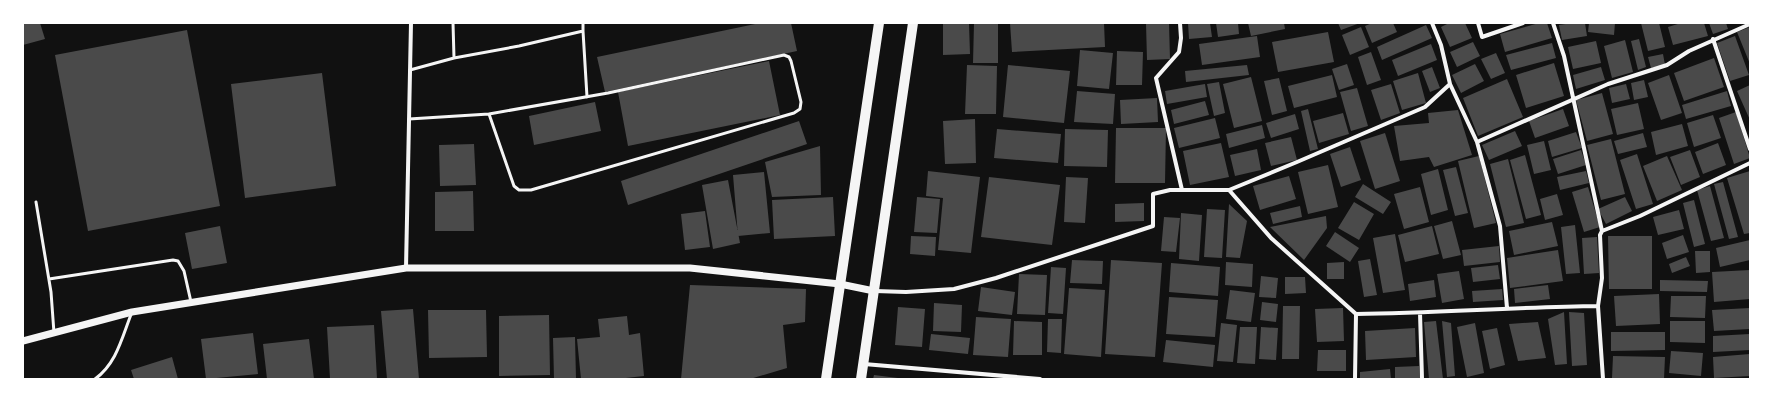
<svg xmlns="http://www.w3.org/2000/svg" width="1773" height="402" viewBox="0 0 1773 402" font-family="Lato,sans-serif">
	<rect width="100%" height="100%" fill="#111"/>
	<path fill="#4a4a4a" d="M23,23H40L45,39L23,45Z
		M760,23H791L797,51L605,92L597,57Z
		M943,23H969L970,54L943,55Z
		M974,23H998V63H973Z
		M1010,23H1104L1105,47L1012,52Z
		M1146,23H1169L1170,59L1147,60Z
		M1188,23H1210L1212,37L1189,39Z
		M1216,23H1238L1239,34L1218,37Z
		M1248,23H1284L1285,29L1251,36Z
		M1338,23H1360L1341,30Z
		M1372,23H1393L1397,32L1372,43L1365,26Z
		M1449,23H1465L1472,38L1450,47L1441,27Z
		M1539,23H1547L1552,38L1505,52L1500,34Z
		M1572,23H1585L1587,36L1562,40L1559,25Z
		M1589,23H1615L1614,35L1588,32Z
		M1641,23H1659L1665,47L1648,51Z
		M1681,23H1704L1708,36L1673,45L1668,27Z
		M1709,23H1726L1728,29L1713,34Z
		M1426,25L1432,38L1382,60L1377,47Z
		M1361,27L1369,47L1350,55L1342,35Z
		M1750,27V64L1737,32Z
		M187,30L220,206L88,231L55,55Z
		M1328,32L1334,62L1278,72L1272,42Z
		M1257,36L1260,57L1202,65L1199,44Z
		M1735,36L1749,75L1730,81L1717,43Z
		M1639,39L1646,67L1638,70L1631,41Z
		M1625,40L1633,72L1612,78L1604,46Z
		M1596,41L1601,63L1573,69L1568,47Z
		M1473,42L1480,56L1457,67L1450,52Z
		M1552,43L1556,58L1511,70L1506,55Z
		M1431,44L1437,60L1398,76L1392,60Z
		M1080,50L1113,53L1109,89L1077,86Z
		M1117,51L1143,52L1142,85H1116Z
		M1371,52L1381,80L1367,85L1358,57Z
		M1496,53L1505,73L1491,79L1481,59Z
		M1663,54L1665,65L1651,68L1648,57Z
		M1714,58L1724,87L1684,101L1674,73Z
		M769,61L780,115L628,146L618,92Z
		M1554,63L1564,96L1526,108L1516,75Z
		M1347,64L1354,85L1339,90L1332,69Z
		M1475,64L1484,81L1461,93L1452,75Z
		M967,65L997,66L996,114H965Z
		M1008,65L1070,71L1064,123L1003,117Z
		M1247,65L1249,75L1186,82L1185,71Z
		M1432,67L1440,88L1430,92L1422,71Z
		M1601,67L1605,80L1576,89L1573,75Z
		M322,73L336,186L245,198L231,84Z
		M1418,73L1426,103L1402,110L1393,81Z
		M1332,75L1337,97L1294,108L1288,86Z
		M1669,75L1682,113L1661,120L1648,83Z
		M1251,77L1262,121L1234,128L1223,84Z
		M1279,78L1287,111L1272,115L1264,81Z
		M1507,79L1523,117L1478,136L1463,98Z
		M1644,80L1648,97L1634,100L1631,83Z
		M1219,82L1225,113L1214,116L1207,84Z
		M1205,84L1207,97L1167,104L1165,91Z
		M1391,84L1400,113L1381,120L1371,90Z
		M1626,84L1630,99L1612,103L1609,88Z
		M1750,85V120L1737,91Z
		M1357,88L1368,126L1351,131L1340,92Z
		M1077,91L1115,94L1113,124L1074,122Z
		M1727,91L1731,106L1686,119L1682,105Z
		M1602,93L1613,134L1587,141L1576,100Z
		M1157,98L1158,122L1121,124L1120,100Z
		M1205,101L1209,115L1174,124L1171,110Z
		M595,102L601,131L534,145L529,116Z
		M1638,103L1644,129L1617,135L1611,109Z
		M1308,109L1318,149L1310,151L1301,111Z
		M1563,109L1569,126L1535,138L1529,121Z
		M1458,110L1472,155L1434,167L1429,157L1400,161L1394,126L1429,123L1428,113Z
		M1736,112L1750,158L1734,164L1719,118Z
		M1343,113L1349,134L1319,143L1313,121Z
		M1295,114L1299,129L1271,138L1266,123Z
		M1713,115L1721,138L1694,147L1687,123Z
		M1215,118L1220,138L1179,148L1174,128Z
		M975,119L976,163L945,164L943,121Z
		M799,121L807,144L628,205L621,181Z
		M1682,124L1688,146L1656,155L1651,132Z
		M1262,125L1265,138L1229,148L1226,134Z
		M1116,128H1166L1165,183H1115Z
		M997,129L1061,134L1058,163L994,158Z
		M1065,129L1108,130L1107,167L1064,166Z
		M1515,131L1522,146L1489,160L1482,145Z
		M1576,132L1582,148L1552,157L1548,141Z
		M1385,133L1400,181L1375,189L1360,141Z
		M1643,133L1647,147L1618,154L1614,141Z
		M1291,137L1297,160L1271,166L1265,143Z
		M1611,139L1625,194L1601,200L1587,145Z
		M1544,141L1551,170L1534,174L1527,145Z
		M1221,143L1229,177L1190,185L1183,151Z
		M1718,143L1726,165L1703,174L1695,152Z
		M474,144L476,185L440,186L439,145Z
		M820,146L821,195L772,197L765,162Z
		M1350,147L1361,180L1341,187L1330,154Z
		M1257,149L1261,170L1235,176L1230,155Z
		M1581,150L1586,165L1558,174L1553,159Z
		M1690,150L1700,177L1681,185L1670,157Z
		M1637,154L1653,204L1636,209L1620,160Z
		M1525,155L1541,215L1526,219L1510,160Z
		M1479,156L1496,223L1474,228L1458,161Z
		M1667,156L1682,190L1657,201L1643,166Z
		M1508,159L1524,223L1506,227L1490,164Z
		M1328,165L1338,207L1308,214L1298,172Z
		M1456,167L1468,213L1455,216L1443,170Z
		M1438,169L1448,210L1431,215L1421,174Z
		M928,171L980,177L971,253L938,250L943,198L926,196Z
		M1586,171L1589,183L1560,190L1557,177Z
		M1750,171V233L1744,234L1727,178Z
		M764,172L770,233L738,236L733,175Z
		M1289,176L1296,199L1260,210L1253,186Z
		M989,177L1060,185L1052,245L981,237Z
		M1066,177L1088,178L1085,223L1064,222Z
		M728,180L740,243L713,249L702,185Z
		M1723,182L1738,237L1729,239L1714,184Z
		M1363,184L1391,202L1383,214L1355,197Z
		M1710,186L1724,238L1711,241L1697,190Z
		M1420,187L1429,222L1404,229L1394,194Z
		M1588,187L1600,227L1584,232L1572,192Z
		M473,191L474,231H435V192Z
		M1557,194L1563,215L1545,220L1540,199Z
		M833,197L835,236L774,239L772,200Z
		M917,197L940,199L937,233L914,232Z
		M1625,197L1632,211L1606,224L1598,209Z
		M1694,200L1705,244L1694,247L1683,203Z
		M1354,202L1374,214L1359,240L1338,228Z
		M1144,203V221L1115,222V204Z
		M1229,204L1247,221L1240,258L1226,257Z
		M1300,206L1302,217L1273,224L1270,213Z
		M1207,209L1225,210L1222,258L1204,257Z
		M1679,210L1684,229L1658,235L1653,217Z
		M705,211L710,247L685,250L681,214Z
		M1181,213L1202,215L1199,261L1179,259Z
		M1326,216L1327,228L1304,260L1270,227Z
		M1164,217L1180,218L1176,252L1161,251Z
		M1452,221L1461,255L1443,259L1434,226Z
		M1552,222L1558,246L1514,255L1509,231Z
		M1575,225L1580,273L1566,274L1561,227Z
		M220,226L227,263L192,269L185,233Z
		M1432,226L1439,254L1405,262L1398,235Z
		M1335,232L1359,248L1350,262L1326,246Z
		M1395,234L1405,290L1383,293L1373,238Z
		M1683,235L1689,252L1667,259L1662,243Z
		M911,236L936,237L935,256L910,254Z
		M1608,236H1652V289H1609Z
		M1597,237L1599,273L1584,274L1582,238Z
		M1750,240V260L1720,267L1716,248Z
		M1499,246L1500,262L1464,266L1462,250Z
		M1558,250L1563,281L1510,288L1507,258Z
		M1695,251H1710V272L1696,273Z
		M1686,257L1690,266L1672,273L1669,264Z
		M1370,259L1377,295L1364,297L1358,261Z
		M1072,260L1103,261L1102,284L1070,283Z
		M1111,260L1162,263L1155,357L1105,354Z
		M1226,262L1253,264L1252,287L1225,285Z
		M1344,262V279H1327V263Z
		M1171,263L1220,267L1218,296L1169,292Z
		M1498,265L1500,279L1473,282L1471,268Z
		M1051,267L1066,268L1063,314L1048,313Z
		M1750,270V299L1714,302L1712,272Z
		M1459,271L1464,299L1442,303L1437,274Z
		M1019,274L1047,275L1045,315L1017,314Z
		M1261,276L1278,278L1276,298L1259,297Z
		M1285,277H1305L1306,293L1285,294Z
		M1434,280L1436,297L1410,301L1408,284Z
		M1660,280L1708,281L1707,292L1660,291Z
		M690,285L806,289L805,322L783,325L787,368L750,379H681Z
		M1548,285L1550,299L1515,303L1514,289Z
		M981,287L1015,292L1012,315L978,311Z
		M1069,288L1105,290L1101,357L1064,354Z
		M1502,289L1503,300L1473,302L1472,291Z
		M1230,290L1255,293L1251,322L1226,319Z
		M1659,294L1660,324L1616,326L1614,296Z
		M1671,296H1706L1705,318L1670,317Z
		M1169,297L1218,300L1215,337L1166,334Z
		M1262,302L1278,304L1276,322L1260,320Z
		M934,303L962,305L961,332L933,331Z
		M1283,306H1300L1299,359H1282Z
		M898,307L925,309L922,347L895,345Z
		M1343,308L1344,341L1317,342L1315,309Z
		M1750,308V329L1714,331L1712,310Z
		M413,309L419,379H387L381,311Z
		M428,310H486L487,357L429,358Z
		M1564,312L1567,364L1555,365L1548,319Z
		M1569,312L1584,313L1587,365L1572,366Z
		M549,315L550,375L499,376V316Z
		M627,316L629,335L640,333L644,376L617,379H581L577,339L600,337L598,319Z
		M976,317L1011,319L1008,357L973,355Z
		M1048,319H1062L1061,353L1047,352Z
		M1014,321L1042,322V355H1013Z
		M1436,321L1443,379H1429L1424,322Z
		M1442,321L1451,323L1455,376L1447,377Z
		M1670,321H1705V343L1670,342Z
		M1538,322L1546,358L1518,361L1509,324Z
		M1221,323L1237,325L1233,362L1217,361Z
		M1475,323L1484,373L1467,377L1457,327Z
		M374,325L377,379H330L327,327Z
		M1240,327H1257L1255,364L1237,363Z
		M1261,327L1278,328L1276,360L1259,359Z
		M1415,328L1416,357L1366,360L1365,331Z
		M1497,328L1505,365L1490,369L1482,331Z
		M1611,332H1665V350L1611,351Z
		M253,333L258,374L206,379L201,339Z
		M931,334L970,338L968,354L929,350Z
		M1750,334V350L1713,352V336Z
		M575,337L576,379H554L553,338Z
		M309,339L314,379H267L263,344Z
		M1166,340L1215,345L1213,367L1163,362Z
		M1318,350H1346V371H1317Z
		M1671,351L1703,353L1701,376L1669,373Z
		M1750,354V376L1714,378L1713,357Z
		M1613,356L1665,357L1664,379L1612,378Z
		M172,357L178,379H134L131,370Z
		M1419,366L1420,379H1395V367Z
		M1390,369L1391,379H1360V372Z
		M874,375L898,378V379H873Z"/>
	<g fill="none" stroke-linecap="round" stroke-linejoin="round">
		<path stroke="#f5f5f5" stroke-width="3" d="M453,23L454,58L519,46L583,31L587,97
			M583,31V23
			M410,70L454,58
			M409,119L489,114L514,186L519,190H531L794,113L800,109L801,102L791,61L789,57L784,55L608,93L489,114
			M36,202L51,292L54,333
			M49,279L173,260L178,261L184,271L191,302
			M95,379C117,363 122,337 132,312"/>
		<path stroke="#f5f5f5" stroke-width="4" d="M1180,23L1181,38L1179,52L1156,78L1182,190
			M1432,23L1441,45L1450,84L1477,142L1500,226L1507,308
			M1478,23L1482,37L1523,23
			M1553,23L1564,56L1602,231
			M1713,39L1750,149
			M1477,142L1608,84L1667,65L1689,51L1750,24
			M1229,190L1271,238L1356,314C1437,313 1517,307 1598,306
			M406,268L411,23
			M875,291L906,292L954,289L996,278L1153,226V194L1170,190H1229L1297,162L1425,107L1450,84
			M1420,313L1422,379
			M864,364L1040,379
			M1355,379L1356,314
			M1603,379L1598,306L1602,278L1600,235L1602,231L1640,216L1750,163"/>
		<path stroke="#f5f5f5" stroke-width="7" d="M23,341L132,312L406,268H690L840,284L874,291"/>
		<path stroke="#f5f5f5" stroke-width="10" d="M826,379L879,23
			M861,379L913,23"/>
	</g>
	<rect width="1773" height="402" fill="none" stroke="#ffffff" stroke-width="48"/>
</svg>
